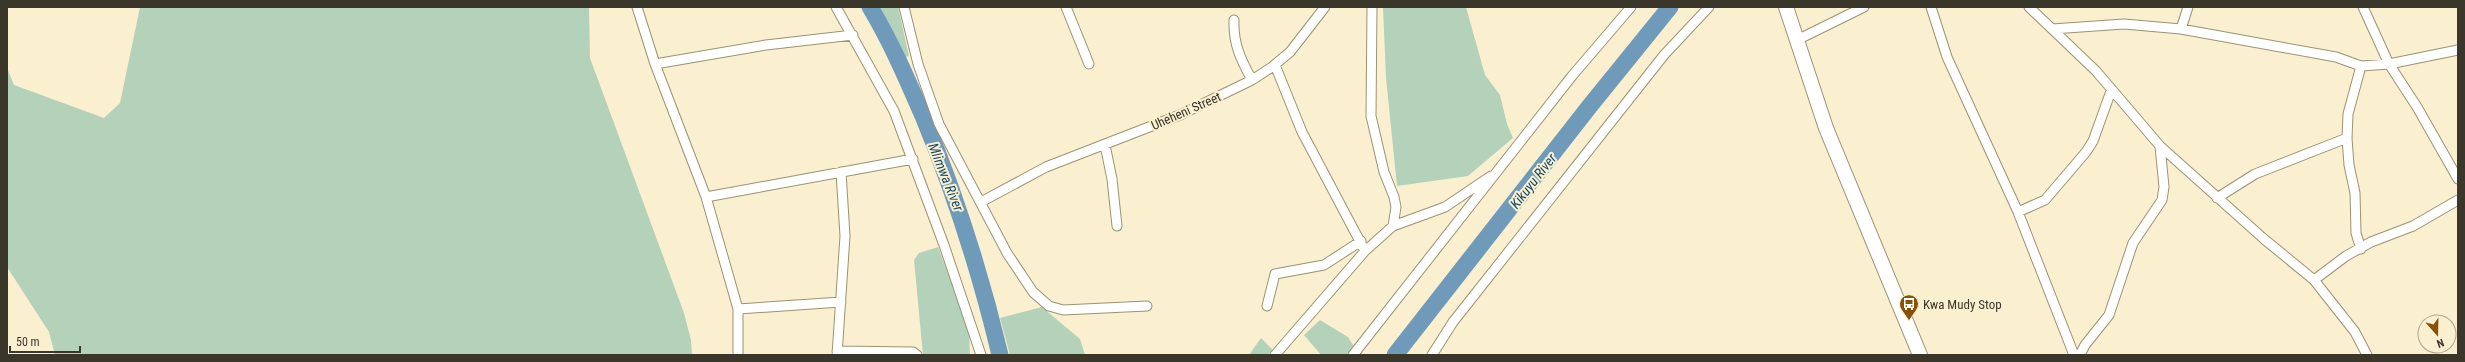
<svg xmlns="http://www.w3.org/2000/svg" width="2465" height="362" viewBox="0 0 2465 362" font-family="'Roboto Condensed',sans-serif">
	<rect width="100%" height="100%" fill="#faf0d0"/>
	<path fill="#b4d2ba" d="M140,7H589L590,58L684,313L691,340L692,355H55L49,332L7,267V68L14,85L104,118L120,103Z
		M876,7H898L909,56L903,58Z
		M1383,7H1466L1485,75L1500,95L1507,124L1513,138L1468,176L1397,186L1386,78Z
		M938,247L965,319L969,333L970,355H923L914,260L919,253Z
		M1042,307L1080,339L1085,355H1010L1000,318Z
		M1320,320L1348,337L1359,355H1321L1304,335Z
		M1261,338L1273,350L1268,355H1249Z"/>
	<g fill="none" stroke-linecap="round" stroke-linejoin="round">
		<path stroke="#6f9aba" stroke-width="17" d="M870,7C891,42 907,79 923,116C956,196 980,271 1000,355
			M1395,355L1589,107L1670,7"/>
		<g stroke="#9b9274" stroke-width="11">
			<path id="minor" d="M637,7L655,64L706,197L738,309V355
				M836,7L894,111L944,245L981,355
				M904,7L918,64L939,124L1007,253L1033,292L1049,306L1063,310L1147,306
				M1066,7L1089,64
				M1372,7L1371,116L1384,172L1394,197L1396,207L1393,226
				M1931,7L1947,57L2018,212L2074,355
				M2029,7L2096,71L2160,146L2264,239L2314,280L2355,332L2367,355
				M2363,7L2389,64L2417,107L2458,179
				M1234,20C1233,44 1241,60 1252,80
				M2052,29L2124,24L2181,29L2336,57L2361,66L2389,64L2458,50
				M2181,29L2188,7
				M1797,40L1864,7
				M655,64L766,45L853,35
				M1275,65L1302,132L1365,251
				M2361,66L2348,114L2347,138L2349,165L2355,193L2356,233L2361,249
				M1105,145L1112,179L1117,226
				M706,197L913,159
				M2217,198L2255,174L2347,138
				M981,202L1046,167L1180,115L1252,80L1272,67L1290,52L1325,7
				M2018,212L2045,200L2086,152L2093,141L2111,91
				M2314,280L2346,256L2371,242L2413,226L2458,200
				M1267,306L1275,274L1324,265L1361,241
				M738,309L841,302
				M837,351L913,352L917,355
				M837,355L845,236L841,172
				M1275,355L1365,251L1393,226L1445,207L1491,176
				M1353,355L1572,76L1631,7
				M1432,355L1453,322L1664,55L1709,7
				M2080,355L2085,345L2109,315L2133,243L2162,200L2164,187L2160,146"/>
		</g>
		<g stroke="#9b9274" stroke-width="16">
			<path id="highway" d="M1786,7L1826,128L1920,355"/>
		</g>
		<use href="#minor" stroke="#fff" stroke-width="9"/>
		<use href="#highway" stroke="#fff" stroke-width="14"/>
	</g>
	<defs>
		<g id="bus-pin" transform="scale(1)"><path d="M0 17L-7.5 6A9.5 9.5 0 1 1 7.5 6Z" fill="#895105" stroke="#faf0d0"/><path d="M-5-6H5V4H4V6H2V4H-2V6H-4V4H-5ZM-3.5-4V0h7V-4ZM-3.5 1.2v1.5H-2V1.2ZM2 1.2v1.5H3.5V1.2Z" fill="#fff"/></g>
	</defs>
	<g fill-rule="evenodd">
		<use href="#bus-pin" x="1909" y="304"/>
	</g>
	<g text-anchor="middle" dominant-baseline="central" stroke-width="4" stroke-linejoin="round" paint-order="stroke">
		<g font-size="13" fill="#3a372a" stroke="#faf0d0">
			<text transform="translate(1186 111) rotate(-24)">Uheheni Street</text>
		</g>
		<g font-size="13" fill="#3a372a" stroke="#faf0d0" text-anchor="start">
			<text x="1923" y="304">Kwa Mudy Stop</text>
		</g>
		<g font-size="14" font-style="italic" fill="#16496a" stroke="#faf0d0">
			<text transform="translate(946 177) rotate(68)">Mlimwa River</text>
			<text transform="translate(1533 181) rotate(-52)">Kikuyu River</text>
		</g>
	</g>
	<rect width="2465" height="362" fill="none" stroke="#3a372a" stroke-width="16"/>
	<g transform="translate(2437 334) rotate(160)"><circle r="19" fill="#faf0d0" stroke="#ada68e"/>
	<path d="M0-3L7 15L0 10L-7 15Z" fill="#895105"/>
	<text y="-6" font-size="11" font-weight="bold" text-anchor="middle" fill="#3a372a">N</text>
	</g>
	<path d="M10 346v6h70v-6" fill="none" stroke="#3a372a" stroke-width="2"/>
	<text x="16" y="346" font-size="12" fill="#3a372a" stroke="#faf0d0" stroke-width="3" paint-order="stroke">50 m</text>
</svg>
